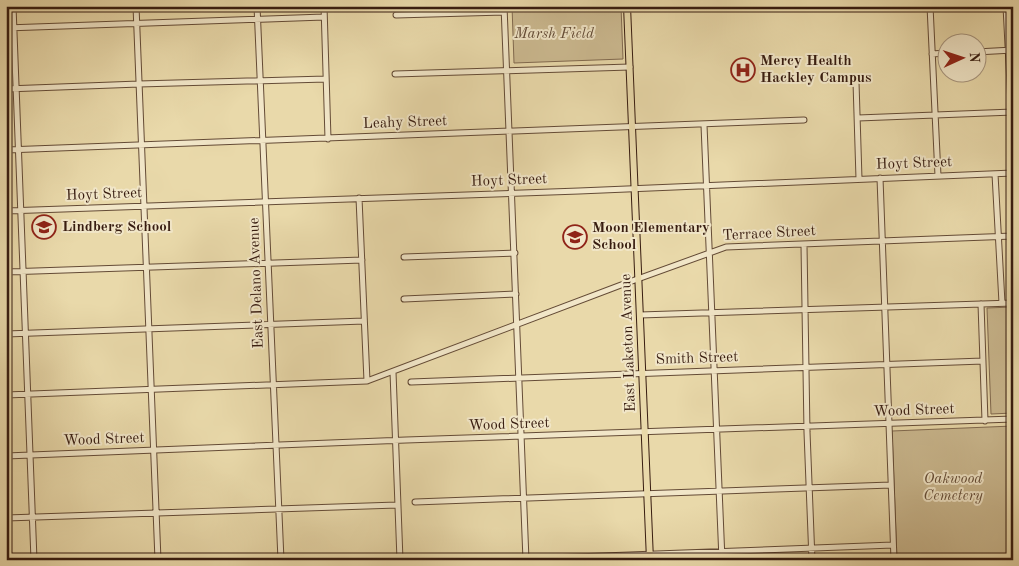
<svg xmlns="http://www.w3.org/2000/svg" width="1019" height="566" viewBox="0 0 1019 566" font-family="'Old Standard TT',serif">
	<rect width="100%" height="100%" fill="#e9d9aa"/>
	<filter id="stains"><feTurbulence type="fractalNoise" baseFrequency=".004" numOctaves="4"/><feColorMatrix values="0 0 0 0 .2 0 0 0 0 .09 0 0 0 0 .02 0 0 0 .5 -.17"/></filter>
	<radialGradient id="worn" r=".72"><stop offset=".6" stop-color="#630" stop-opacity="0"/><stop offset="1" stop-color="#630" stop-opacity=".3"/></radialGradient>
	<path fill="#cbb990" stroke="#816a50" d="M512,6H621L623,59L514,63Z
		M1013,307V413L991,414L987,308Z
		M1013,426V560H897L892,431Z"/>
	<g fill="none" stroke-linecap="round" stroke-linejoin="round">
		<g stroke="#644b36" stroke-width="7">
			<path id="minor" d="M13,6L34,560
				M136,6L158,560
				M257,6L281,560
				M324,6L328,139
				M504,6L526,560
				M930,6L938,176
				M1006,6L1013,144
				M396,15L504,12
				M6,28L324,17
				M976,52L1013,50
				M932,54L946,53
				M395,74L630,67
				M856,82L859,179
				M6,89L139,84L326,79
				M858,118L1013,112
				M704,125L722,560
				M6,150L804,120
				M995,174L1002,303
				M880,178L894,560
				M359,198L367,381
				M6,211L579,191L1013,173
				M804,245L807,432L812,560
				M404,257L515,253
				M6,272L362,260
				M404,299L516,294
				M981,304L985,421
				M640,315L1013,303
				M6,334L364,321
				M393,372L400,560
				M411,382L983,361
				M6,395L367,381L621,285L726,247L1013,236
				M6,456L406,440L1013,419
				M415,502L891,485
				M6,518L397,505
				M498,560L893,545"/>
		</g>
		<g stroke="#371c10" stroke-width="8">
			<path id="major" d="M627,6L650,560"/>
		</g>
		<use href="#minor" stroke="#f1e6c8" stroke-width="5"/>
		<use href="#major" stroke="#e9d9aa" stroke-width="6"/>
	</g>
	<defs>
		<g id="hospital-ring" transform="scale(1.25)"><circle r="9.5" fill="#f1e6c8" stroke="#8f2418" stroke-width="1.5"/><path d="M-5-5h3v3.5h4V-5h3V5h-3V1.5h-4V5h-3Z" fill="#8f2418"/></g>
		<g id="school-ring" transform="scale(1.25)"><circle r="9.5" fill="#f1e6c8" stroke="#8f2418" stroke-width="1.5"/><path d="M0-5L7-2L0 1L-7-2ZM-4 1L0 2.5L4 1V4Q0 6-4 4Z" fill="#8f2418"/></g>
	</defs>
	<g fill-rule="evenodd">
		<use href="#hospital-ring" x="743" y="70"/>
		<use href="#school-ring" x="44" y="227"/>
		<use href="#school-ring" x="575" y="237"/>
	</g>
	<g text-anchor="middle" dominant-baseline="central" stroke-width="4" stroke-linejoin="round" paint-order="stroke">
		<g font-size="15" font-style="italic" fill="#634b36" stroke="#f1e6c8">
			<text x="554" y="34">Marsh Field</text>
			<text x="953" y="479">Oakwood<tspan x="953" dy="17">Cemetery</tspan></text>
		</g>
		<g font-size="15" font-weight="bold" fill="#371c10" stroke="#f1e6c8" text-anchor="start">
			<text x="760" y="61">Mercy Health<tspan x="760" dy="17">Hackley Campus</tspan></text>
			<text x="62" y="227">Lindberg School</text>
			<text x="592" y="228">Moon Elementary<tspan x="592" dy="17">School</tspan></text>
		</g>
		<g font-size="15" fill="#371c10" stroke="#f1e6c8">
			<text transform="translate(405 123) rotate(-2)">Leahy Street</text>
			<text transform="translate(914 164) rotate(-2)">Hoyt Street</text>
			<text transform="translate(509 181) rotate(-2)">Hoyt Street</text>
			<text transform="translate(104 195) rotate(-2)">Hoyt Street</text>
			<text transform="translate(769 234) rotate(-3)">Terrace Street</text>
			<text transform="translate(257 283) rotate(-92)">East Delano Avenue</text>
			<text transform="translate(629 343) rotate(-92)">East Laketon Avenue</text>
			<text transform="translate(697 359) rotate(-2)">Smith Street</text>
			<text transform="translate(914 411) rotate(-2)">Wood Street</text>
			<text transform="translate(509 425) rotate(-2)">Wood Street</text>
			<text transform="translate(104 440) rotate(-2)">Wood Street</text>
		</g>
	</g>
	<rect width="1019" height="566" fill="none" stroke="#e9d9aa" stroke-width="25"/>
	<rect x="8" y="8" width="1004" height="551" fill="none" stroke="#371c10" stroke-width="2.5"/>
	<rect x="12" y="12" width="994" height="541" fill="none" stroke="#371c10"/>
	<g transform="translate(962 58) rotate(87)"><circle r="24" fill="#f1e6c8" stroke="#a7957e"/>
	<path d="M0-4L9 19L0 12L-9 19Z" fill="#8f2418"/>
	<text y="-8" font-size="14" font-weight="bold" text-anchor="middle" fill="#371c10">N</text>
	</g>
	<rect width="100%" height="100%" filter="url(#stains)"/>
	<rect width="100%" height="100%" fill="url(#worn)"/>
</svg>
